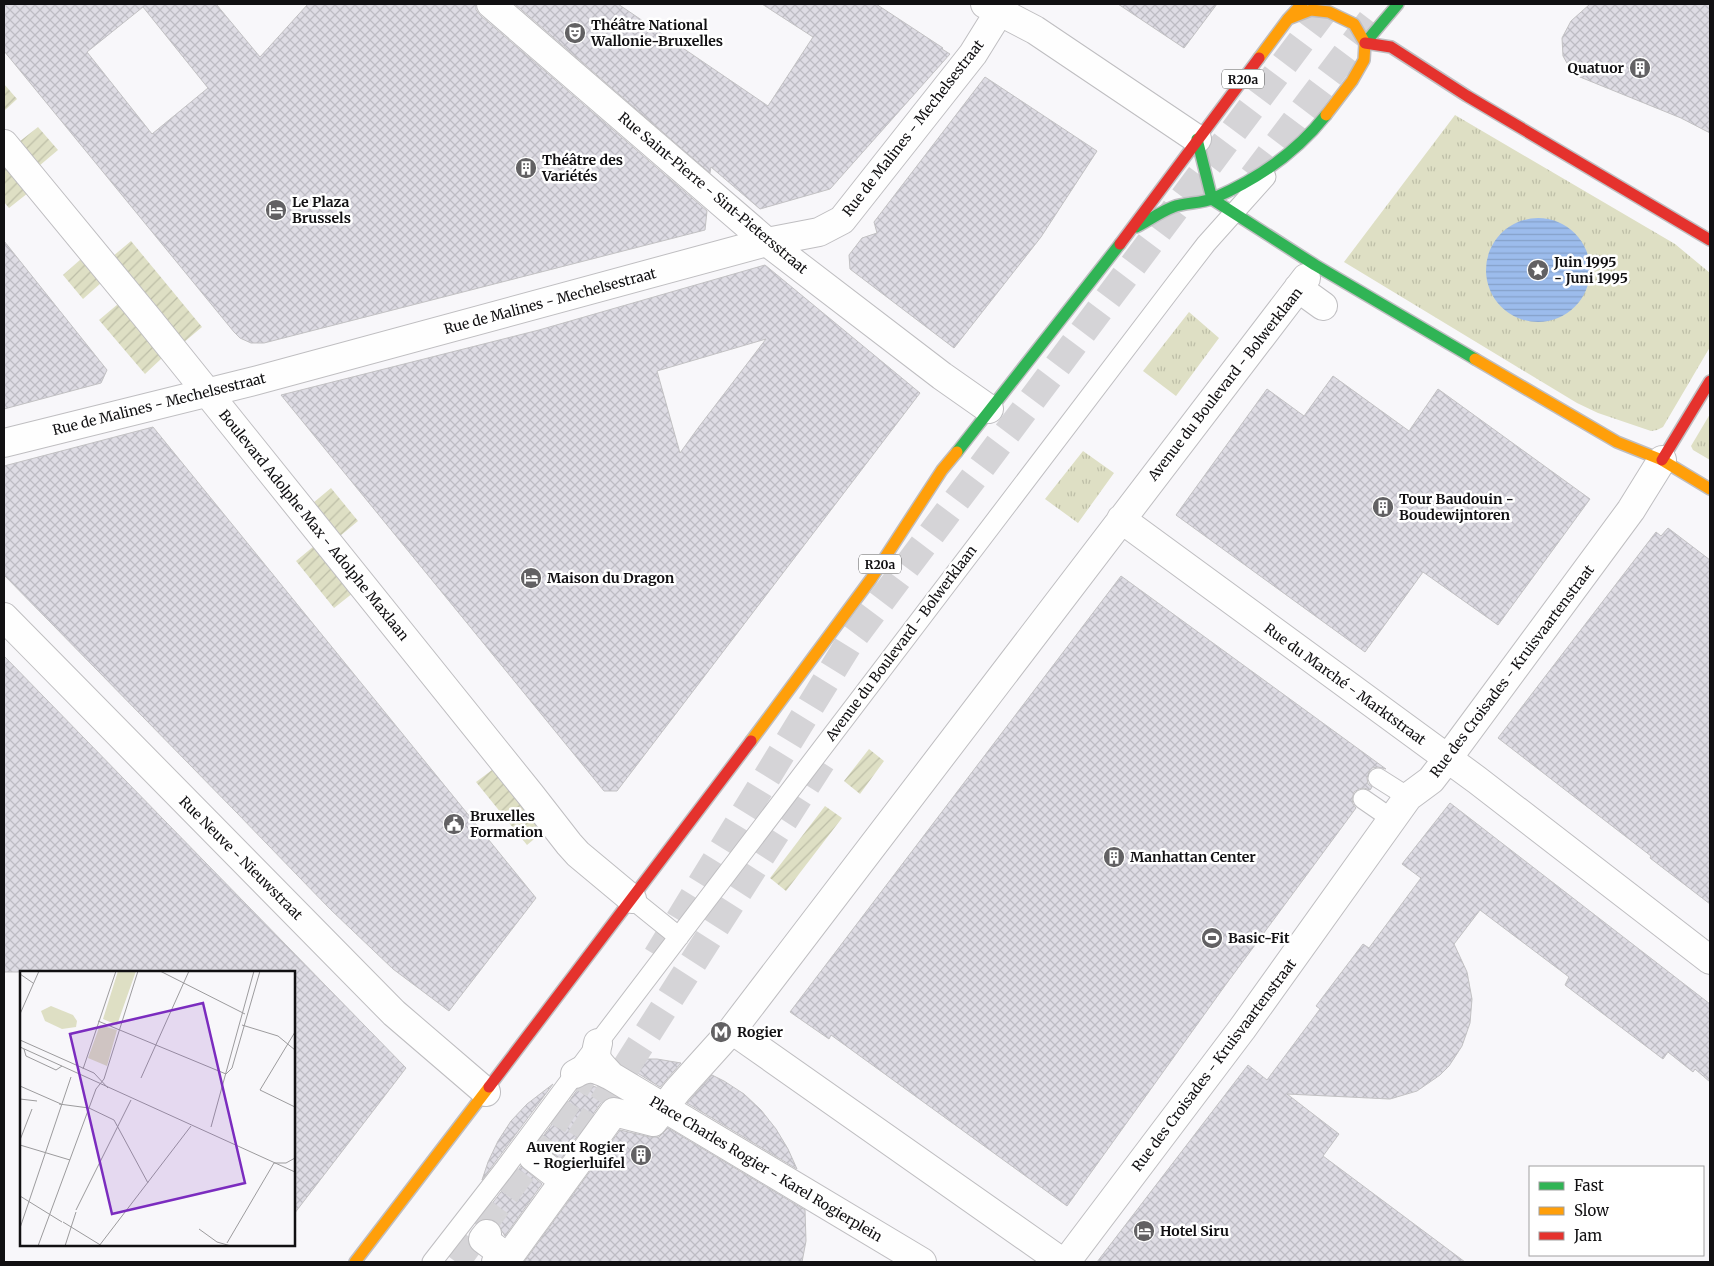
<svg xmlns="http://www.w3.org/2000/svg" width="1714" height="1266" viewBox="0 0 1714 1266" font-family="Merriweather,serif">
	<defs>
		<pattern id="grass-tufts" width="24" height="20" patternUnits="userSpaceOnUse" patternTransform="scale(1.25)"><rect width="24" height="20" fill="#dedfc4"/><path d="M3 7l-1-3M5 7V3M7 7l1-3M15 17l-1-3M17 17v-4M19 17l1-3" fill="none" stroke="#bdbea7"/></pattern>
		<pattern id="garden-furrows" width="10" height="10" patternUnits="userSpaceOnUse" patternTransform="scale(1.25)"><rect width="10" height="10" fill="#dedfc4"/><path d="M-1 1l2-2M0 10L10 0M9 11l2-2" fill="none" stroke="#bdbea7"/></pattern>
		<pattern id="water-rules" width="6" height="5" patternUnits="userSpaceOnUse" patternTransform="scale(1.25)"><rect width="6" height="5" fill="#9cbcec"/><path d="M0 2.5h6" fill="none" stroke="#85a1c9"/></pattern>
		<pattern id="building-cross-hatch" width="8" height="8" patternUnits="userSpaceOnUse" patternTransform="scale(1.25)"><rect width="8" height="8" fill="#dedce4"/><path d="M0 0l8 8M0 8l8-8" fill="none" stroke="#bdbcc3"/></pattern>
	</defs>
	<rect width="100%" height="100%" fill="#f8f7fa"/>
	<path fill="url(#grass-tufts)" d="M1455,115L1675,244L1710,273V347L1663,427L1657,430L1651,431L1598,413L1577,403L1344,262Z
		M1189,312L1219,338L1176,396L1143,371Z
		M1710,414V460L1693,450L1691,446Z
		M1083,451L1114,473L1078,523L1045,499Z"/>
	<path fill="url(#garden-furrows)" d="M4,84L17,99L4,111Z
		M38,127L58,150L39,166L19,142Z
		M4,164L28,193L9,208L4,202Z
		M131,241L202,327L183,343L112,257Z
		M81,259L101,283L83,299L63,275Z
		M118,304L162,358L145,374L99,320Z
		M331,488L358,521L340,536L313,503Z
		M314,546L353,593L334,608L296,561Z
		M869,749L884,761L860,794L844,781Z
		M496,767L546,829L527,845L476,782Z
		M825,806L842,818L786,891L770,878Z"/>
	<path fill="url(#water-rules)" d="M1486 270a52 52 0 1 1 104 0a52 52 0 1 1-104 0Z"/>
	<path fill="url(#building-cross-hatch)" stroke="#c2c1c3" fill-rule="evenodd" d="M4,4H216L260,57L308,4H476V10L481,16L707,211L705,230L264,343H251L240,338L234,332L4,51ZM143,7L208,88L152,134L87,52Z
		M515,4H618L768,106L813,37L762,4H876L943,48L942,49L950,54L830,189L760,209L711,167L710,173Z
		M1118,4H1217L1184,48Z
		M1590,4H1710V133L1681,118L1580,77L1572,72L1563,56L1562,38L1571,21Z
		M985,77L1097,151L1041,237L954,348L850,269L849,255L862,238L877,233L874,222Z
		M4,241L107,370L101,383L4,409Z
		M765,265L920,393L617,791H604L281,395L539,330ZM766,339L698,428L680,453L657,371Z
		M1333,376L1409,431L1438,389L1590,499L1498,625L1423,572L1365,652L1176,515L1267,389L1304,416Z
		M153,427L536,898L449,1011L393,969L330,909L237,813L4,575V466Z
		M1668,528L1710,560V904L1650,858L1651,856L1498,738L1656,532L1661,536Z
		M1121,576L1386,769L1378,767L1372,768L1369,772L1367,778L1368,784L1372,787L1370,790L1364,788L1359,789L1354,792L1352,799L1353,804L1356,808L1224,987L1067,1206L831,1035L829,1039L790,1012Z
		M4,656L406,1068L294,1214V972H4Z
		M1450,803L1710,1004V1082L1695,1069L1693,1072L1668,1052L1663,1059L1565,985L1569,977L1480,910L1454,944L1467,972L1472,999L1470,1023L1462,1046L1449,1066L1440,1075L1417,1091L1390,1099L1287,1094L1339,1134L1323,1156L1465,1262H1097L1248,1065L1267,1080L1320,1009L1316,1006L1363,944L1369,948L1421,878L1402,864Z
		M634,1059H657L681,1063L660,1087L618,1061Z
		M712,1075L724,1081L744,1094L761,1110L776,1129L788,1149L797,1169L687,1103Z
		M553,1084L496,1161L482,1180L488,1162L498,1141L511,1121L527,1104Z
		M589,1085L599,1088L616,1097L608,1098L601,1103L561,1159L538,1143L578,1089Z
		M668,1128L805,1210L806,1241L802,1262H524L620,1130L650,1137H659Z
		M521,1166L542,1184L505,1236L496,1222L489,1219H482L477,1223Z"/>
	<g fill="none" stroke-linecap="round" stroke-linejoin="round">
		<path stroke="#d5d4d7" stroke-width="28" stroke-dasharray="28 14" stroke-linecap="butt" d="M1253,177L1373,18
			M657,956L848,645L1329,4
			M580,1139L829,750
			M456,1262L539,1148L594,1058"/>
		<g stroke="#bfbec1" stroke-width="21">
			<path id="lane" d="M1378,778L1408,797
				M1363,799L1392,819
				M632,899L679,937
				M432,1262L505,1168L598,1043L1176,283L1206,244L1266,177"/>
		</g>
		<g stroke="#bfbec1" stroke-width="30">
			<path id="street" d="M491,4L767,242L942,376L989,409
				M985,4L1035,30L1197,139
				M4,144L149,320L530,794L569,844L578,854L632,899
				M1298,288L1323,306
				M4,443L258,380L767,242L819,232L842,220L973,54L1004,4
				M1121,519L1477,780L1710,960
				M4,617L394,1013L486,1092
				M732,1030L1062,1262
				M598,1043C593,1061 600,1063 611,1076
				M575,1074C590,1065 596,1069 611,1076L922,1262
				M533,1157L564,1181
				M487,1234L483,1239L508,1258
				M496,1262L508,1258L614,1112L653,1122L677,1091L732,1030L1306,278
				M1066,1262L1242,1029L1408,797L1431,780L1448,758L1631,510L1662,460"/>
		</g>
		<g stroke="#bfbec1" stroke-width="14">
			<path id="fast" d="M1365,43L1398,4
				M1197,139L1212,199L1315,265L1475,359
				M1136,227C1148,221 1160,212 1173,207C1186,202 1201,204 1214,198C1258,179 1296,153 1326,115
				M957,452L1120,244"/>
		</g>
		<g stroke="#bfbec1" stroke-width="14">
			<path id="slow" d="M1288,19L1311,10L1329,12L1354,24L1365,43L1364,60L1352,81L1326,115
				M1259,58L1288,19L1302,4
				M1475,359L1617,442L1662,460L1710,489
				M751,741L871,579L942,470L957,452
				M355,1262L489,1087"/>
		</g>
		<g stroke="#bfbec1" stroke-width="14">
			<path id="jam" d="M1365,43L1391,47L1467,96L1710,240
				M1120,244L1259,58
				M1662,460L1710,381
				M489,1087L751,741"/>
		</g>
		<use href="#lane" stroke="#fefefe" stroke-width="19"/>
		<use href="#street" stroke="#fefefe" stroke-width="28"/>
		<use href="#fast" stroke="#30b455" stroke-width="11"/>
		<use href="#slow" stroke="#ff9f0a" stroke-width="11"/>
		<use href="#jam" stroke="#e5322d" stroke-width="11"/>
	</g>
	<defs>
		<g id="theatre-disc" transform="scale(1.125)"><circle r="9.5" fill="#626163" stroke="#fff"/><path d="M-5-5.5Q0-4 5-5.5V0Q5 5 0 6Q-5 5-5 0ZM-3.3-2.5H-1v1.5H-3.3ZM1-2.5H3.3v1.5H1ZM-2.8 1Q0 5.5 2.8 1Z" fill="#fff"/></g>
		<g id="building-disc" transform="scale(1.125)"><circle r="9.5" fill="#626163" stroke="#fff"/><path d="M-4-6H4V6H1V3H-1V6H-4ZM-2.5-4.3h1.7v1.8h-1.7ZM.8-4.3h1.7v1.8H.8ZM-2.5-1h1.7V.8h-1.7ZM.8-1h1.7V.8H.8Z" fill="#fff"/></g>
		<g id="hotel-disc" transform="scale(1.125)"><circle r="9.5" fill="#626163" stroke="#fff"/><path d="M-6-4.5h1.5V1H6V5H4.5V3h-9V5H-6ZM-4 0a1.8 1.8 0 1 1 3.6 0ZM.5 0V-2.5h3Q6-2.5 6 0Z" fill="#fff"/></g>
		<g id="sight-disc" transform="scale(1.125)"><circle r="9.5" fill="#626163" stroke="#fff"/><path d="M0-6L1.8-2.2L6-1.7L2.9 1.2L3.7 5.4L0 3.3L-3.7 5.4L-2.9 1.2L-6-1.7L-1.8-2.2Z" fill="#fff"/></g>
		<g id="civic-disc" transform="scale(1.125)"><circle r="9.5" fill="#626163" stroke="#fff"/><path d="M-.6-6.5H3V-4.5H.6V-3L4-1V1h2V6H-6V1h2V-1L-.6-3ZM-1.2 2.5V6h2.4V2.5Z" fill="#fff"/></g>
		<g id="stadium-disc" transform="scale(1.125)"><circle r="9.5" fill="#626163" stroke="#fff"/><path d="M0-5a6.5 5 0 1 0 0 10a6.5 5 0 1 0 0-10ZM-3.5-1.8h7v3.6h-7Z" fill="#fff"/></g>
		<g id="metro-disc" transform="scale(1.125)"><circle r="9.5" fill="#626163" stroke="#fff"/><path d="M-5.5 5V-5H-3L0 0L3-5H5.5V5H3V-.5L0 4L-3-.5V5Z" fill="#fff"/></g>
	</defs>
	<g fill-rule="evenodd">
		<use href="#theatre-disc" x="575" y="33"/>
		<use href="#building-disc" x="1640" y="68"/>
		<use href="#building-disc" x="526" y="168"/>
		<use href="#hotel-disc" x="276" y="210"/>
		<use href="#sight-disc" x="1538" y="270"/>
		<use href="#building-disc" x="1383" y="507"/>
		<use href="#hotel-disc" x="531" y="578"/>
		<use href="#civic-disc" x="454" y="824"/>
		<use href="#building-disc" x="1114" y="857"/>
		<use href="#stadium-disc" x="1212" y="938"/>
		<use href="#metro-disc" x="721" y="1032"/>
		<use href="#building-disc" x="641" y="1155"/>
		<use href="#hotel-disc" x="1144" y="1231"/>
	</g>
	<g text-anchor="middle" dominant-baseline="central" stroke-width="5" stroke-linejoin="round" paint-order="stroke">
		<g fill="#fff" stroke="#585859" stroke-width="1">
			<rect x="1222" y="69.5" width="42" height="19" rx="4"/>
			<rect x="859" y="554.5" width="42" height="19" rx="4"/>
		</g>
		<g font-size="12" font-weight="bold" fill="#111012">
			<text x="1243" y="79">R20a</text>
			<text x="880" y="564">R20a</text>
		</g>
		<g font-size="14" font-weight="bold" fill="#111012" stroke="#fff" text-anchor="start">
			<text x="591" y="25">Théâtre National<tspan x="591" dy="16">Wallonie-Bruxelles</tspan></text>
			<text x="1624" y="68" text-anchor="end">Quatuor</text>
			<text x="542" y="160">Théâtre des<tspan x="542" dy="16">Variétés</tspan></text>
			<text x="292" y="202">Le Plaza<tspan x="292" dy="16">Brussels</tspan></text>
			<text x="1554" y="262">Juin 1995<tspan x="1554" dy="16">- Juni 1995</tspan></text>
			<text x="1399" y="499">Tour Baudouin -<tspan x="1399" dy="16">Boudewijntoren</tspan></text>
			<text x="547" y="578">Maison du Dragon</text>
			<text x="470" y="816">Bruxelles<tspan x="470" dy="16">Formation</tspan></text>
			<text x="1130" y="857">Manhattan Center</text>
			<text x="1228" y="938">Basic-Fit</text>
			<text x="737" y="1032">Rogier</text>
			<text x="625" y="1147" text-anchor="end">Auvent Rogier<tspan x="625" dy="16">- Rogierluifel</tspan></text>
			<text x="1160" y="1231">Hotel Siru</text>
		</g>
		<g font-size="14" fill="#111012" stroke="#fff">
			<text transform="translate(913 128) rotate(-52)">Rue de Malines - Mechelsestraat</text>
			<text transform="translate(713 193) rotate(40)">Rue Saint-Pierre - Sint-Pietersstraat</text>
			<text transform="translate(550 301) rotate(-15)">Rue de Malines - Mechelsestraat</text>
			<text transform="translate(1225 384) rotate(-52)">Avenue du Boulevard - Bolwerklaan</text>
			<text transform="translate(159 404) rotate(-14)">Rue de Malines - Mechelsestraat</text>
			<text transform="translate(314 525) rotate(51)">Boulevard Adolphe Max - Adolphe Maxlaan</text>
			<text transform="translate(901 643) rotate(-53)">Avenue du Boulevard - Bolwerklaan</text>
			<text transform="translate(1512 671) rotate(-53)">Rue des Croisades - Kruisvaartenstraat</text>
			<text transform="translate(1345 684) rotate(36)">Rue du Marché - Marktstraat</text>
			<text transform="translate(241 858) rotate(45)">Rue Neuve - Nieuwstraat</text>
			<text transform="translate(1214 1065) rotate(-53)">Rue des Croisades - Kruisvaartenstraat</text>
			<text transform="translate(766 1169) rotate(31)">Place Charles Rogier - Karel Rogierplein</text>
		</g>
	</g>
	<g transform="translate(20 971)">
		<rect width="275" height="275" fill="#f8f7fa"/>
		<path d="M98,0H116L97,54L83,48ZM80,54L97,59L87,95L68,87Z" fill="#dedfc4"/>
		<path d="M31,35L53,44L57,50L56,56L42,58L25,50L21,40Z" fill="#dedfc4"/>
		<path fill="none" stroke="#9c9b9d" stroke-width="1" d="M140,0L225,43M0,3L13,12M0,43L19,0M78,50L206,103M222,54L258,65L275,79M275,61L240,119L275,136M0,69L74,102L88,117M0,76L275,201M4,78L6,85L36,99L42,95M63,98L96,0M206,103L212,97L240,0M121,107L169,0M0,115L41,133M0,128L17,130M39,133L69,137L94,149L128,212M191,156L234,0M0,169L12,138M0,174L50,189M0,225L42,251M56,239L111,129M43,251L82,275M0,257L51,106M179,258L197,271L211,275M207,272L254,192H266L275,187M18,275L76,118L84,108L118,0M45,275L56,241M79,275L171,155"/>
		<path fill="#7b2cbf" fill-opacity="0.15" stroke="#7b2cbf" stroke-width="2.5" d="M183,32L225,212L92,243L50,63Z"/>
		<rect width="275" height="275" fill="none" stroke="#111012" stroke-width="2.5"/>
	</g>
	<rect width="1714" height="1266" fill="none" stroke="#111012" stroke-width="10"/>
	<rect x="1529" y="1166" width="175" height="90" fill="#ffffff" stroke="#a09fa0"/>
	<rect x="1539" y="1182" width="25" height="8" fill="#30b455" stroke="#a09fa0"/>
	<text x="1574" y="1191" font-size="15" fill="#111012">Fast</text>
	<rect x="1539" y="1207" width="25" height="8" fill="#ff9f0a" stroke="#a09fa0"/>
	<text x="1574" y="1216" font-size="15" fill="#111012">Slow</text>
	<rect x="1539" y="1232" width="25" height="8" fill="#e5322d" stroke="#a09fa0"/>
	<text x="1574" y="1241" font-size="15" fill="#111012">Jam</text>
</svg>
